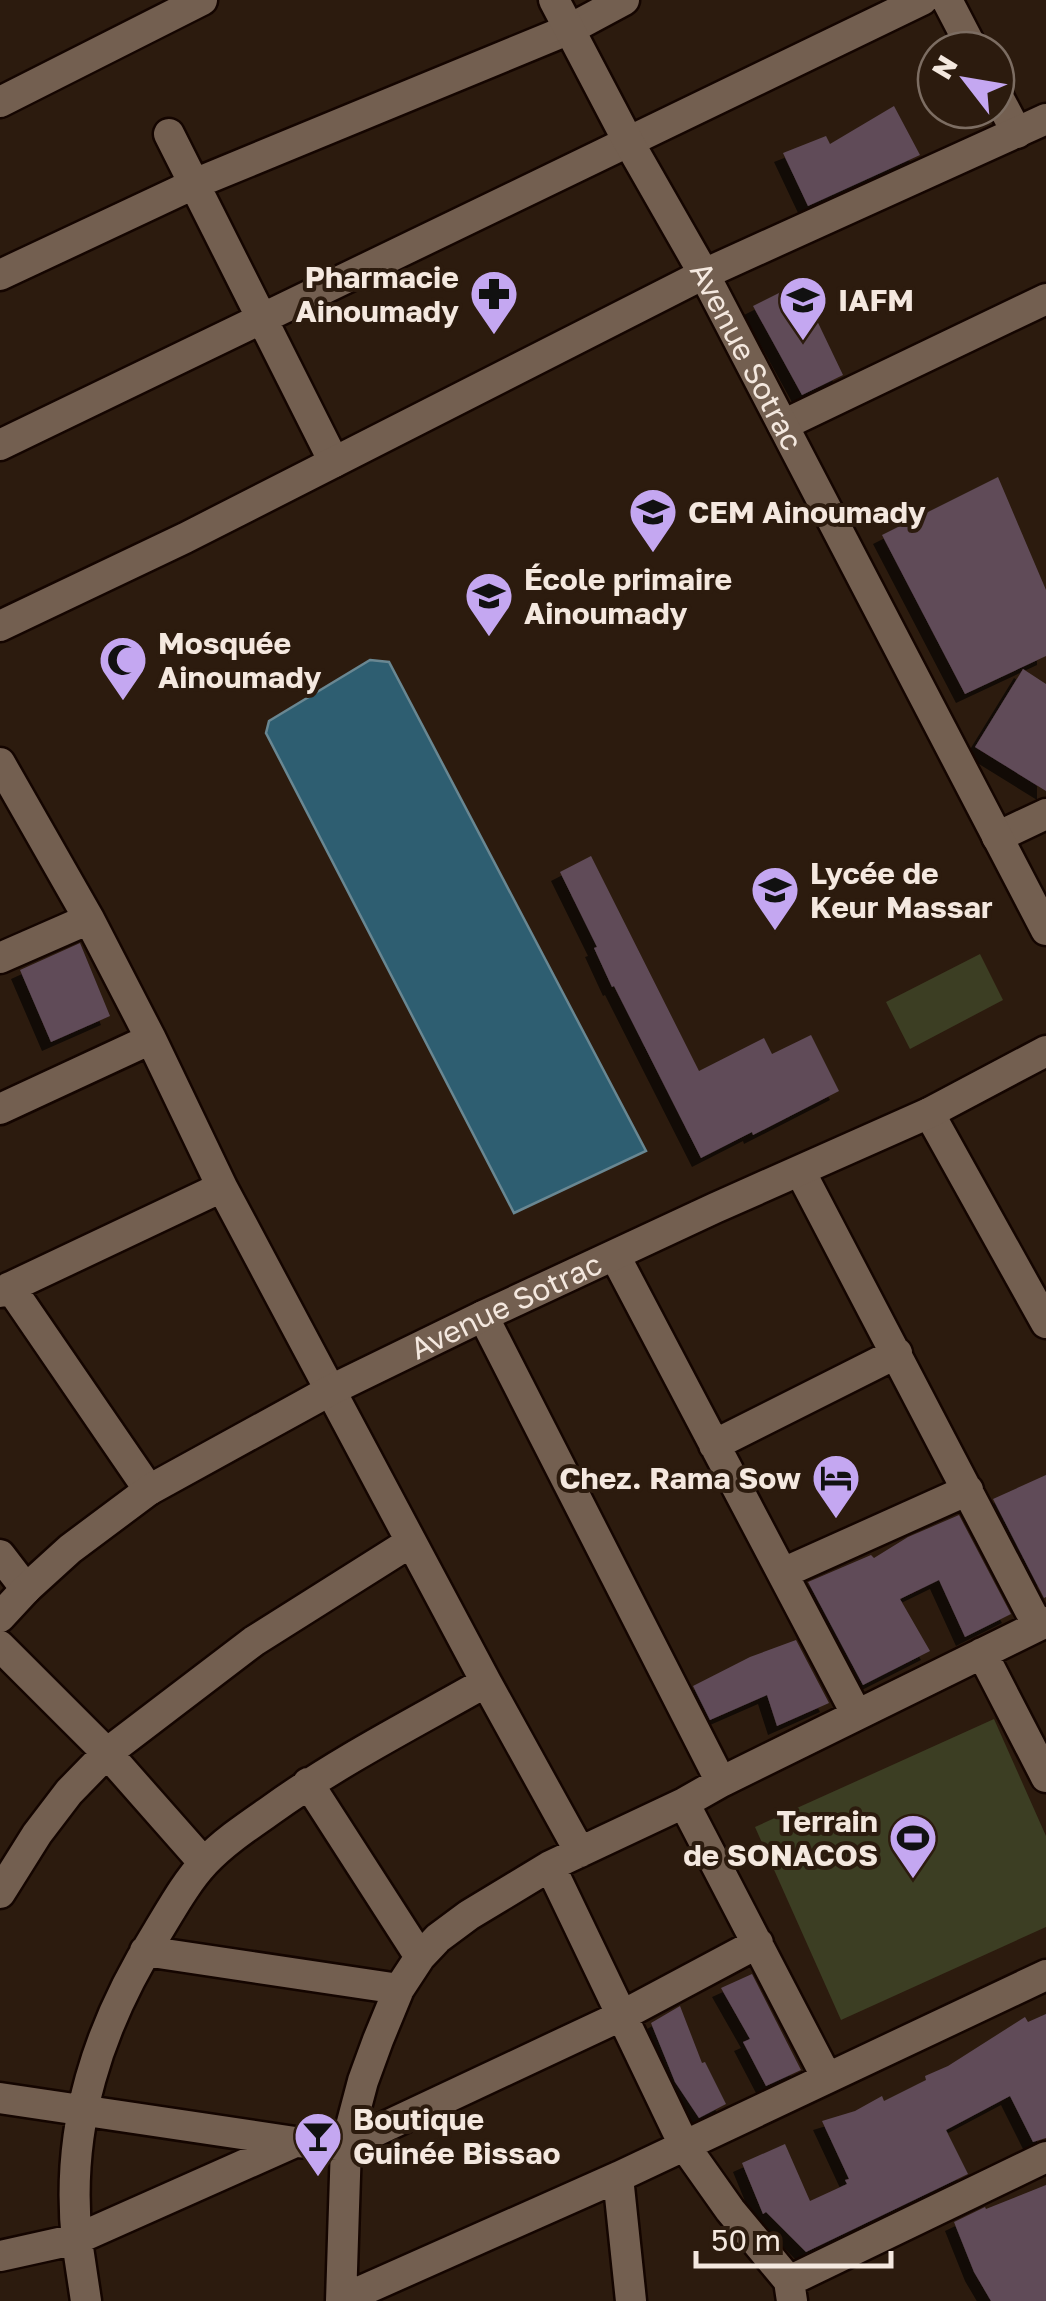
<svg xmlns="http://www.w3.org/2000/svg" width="1046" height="2301" viewBox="0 0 1046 2301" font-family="'Golos Text',sans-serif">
	<defs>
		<filter id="shadow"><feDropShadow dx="-9" dy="9" stdDeviation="0" flood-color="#0009"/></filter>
	</defs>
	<rect width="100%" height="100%" fill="#2c1b0e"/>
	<path fill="#3c3e23" d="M980,954L1003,1000L910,1049L886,1002Z
		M994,1719L1046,1836V1927L841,2020L755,1827Z"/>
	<path fill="#2e5e71" stroke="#698792" stroke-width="2.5" d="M370,660L389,662L646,1151L514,1213L266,733L269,721Z"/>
	<path fill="#604b59" filter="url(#shadow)" d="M894,106L920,155L808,206L783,153L826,136L830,144Z
		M799,283L843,375L802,395L753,306Z
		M998,477L1046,590V656L965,694L882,535Z
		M1023,669L1046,684V791L975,747Z
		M591,856L699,1071L764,1038L772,1054L811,1035L839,1091L753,1135L752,1132L701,1158L614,986L612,987L594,948L597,947L560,872Z
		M80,943L110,1016L51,1042L20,970Z
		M1046,1475V1597L1044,1598L993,1499Z
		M959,1515L1011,1614L965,1637L939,1580L900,1599L930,1651L863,1685L808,1582L871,1555L874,1558L908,1537Z
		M796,1640L829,1703L777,1726L767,1695L710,1720L693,1686L750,1657Z
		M752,1974L801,2070L766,2086L743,2042L750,2039L721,1988Z
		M680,2006L702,2063L705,2062L726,2104L699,2118L675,2082L651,2023Z
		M1046,2014V2138L1033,2142L1010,2096L946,2130L968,2174L806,2252L766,2212L763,2214L742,2163L785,2144L810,2201L847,2184L845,2180L849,2179L822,2121L855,2111L882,2096L884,2101L926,2080L925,2076L948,2066L1025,2017L1028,2022Z
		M1046,2185V2301H991L974,2272L954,2222L985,2207L986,2209Z"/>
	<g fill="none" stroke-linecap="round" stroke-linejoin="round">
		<g stroke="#140500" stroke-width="35">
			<path id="street" d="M947,0L973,50
				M996,93L1017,133
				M0,102L202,0
				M169,134L334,462
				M0,275L194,184L570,29L624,0
				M783,425L1046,299
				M0,445C309,299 614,147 922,0
				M0,763L89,919L151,1039L222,1187L486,1682L580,1852
				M997,837L1046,814
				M0,958L89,919
				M0,1109L151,1039
				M929,1113L1046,1323
				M800,1171L1038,1626
				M615,1256L857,1715
				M10,1287L149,1490
				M0,1292L222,1187
				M483,1316L721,1782
				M714,1445L897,1353
				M0,1555L26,1589
				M783,1573L968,1490
				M0,1646L107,1753L204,1863
				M982,1653L1046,1777
				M308,1783L420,1957
				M684,1803L827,2078
				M550,1866L684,2145L730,2210L789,2281L792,2301
				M0,1893L37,1834L69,1792L107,1753L254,1641L411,1542
				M145,1951L399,1989
				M0,2098L295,2142L346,2145L623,2015L758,1943
				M618,2177L631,2301
				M0,2256L77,2239L295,2142
				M789,2281L1046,2157
				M341,2300L618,2177L1046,1975
				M86,2301C83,2281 80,2261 77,2241C65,2127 98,2026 158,1931C172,1908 187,1881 205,1862C224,1842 248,1826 271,1810C339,1761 414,1723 486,1682
				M341,2301L346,2145L363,2081L378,2040L399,1989L420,1957L438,1938L469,1915L550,1866L684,1803L721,1782L1046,1622"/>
		</g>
		<g stroke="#140500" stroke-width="35">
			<g id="secondary">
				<path id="s1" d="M554,0L628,141L704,274L1046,930"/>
				<path d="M0,626L185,538L704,274L1046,119"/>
				<path id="s2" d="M0,1617L26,1589L70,1549L149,1490L331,1390L483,1316L715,1208L929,1113L1046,1051"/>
			</g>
		</g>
		<use href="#street" stroke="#735f50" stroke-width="30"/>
		<use href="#secondary" stroke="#735f50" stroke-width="30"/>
	</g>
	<defs>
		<g id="pharmacy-pin" transform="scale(2.5)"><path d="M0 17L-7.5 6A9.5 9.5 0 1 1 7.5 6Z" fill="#c4a7f1" stroke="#2c1b0e"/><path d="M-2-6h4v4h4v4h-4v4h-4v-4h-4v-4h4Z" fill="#111"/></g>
		<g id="school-pin" transform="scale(2.5)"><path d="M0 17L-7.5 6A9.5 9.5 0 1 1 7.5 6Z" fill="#c4a7f1" stroke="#2c1b0e"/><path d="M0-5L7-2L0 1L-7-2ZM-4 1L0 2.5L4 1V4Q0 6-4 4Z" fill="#111"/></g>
		<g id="mosque-pin" transform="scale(2.5)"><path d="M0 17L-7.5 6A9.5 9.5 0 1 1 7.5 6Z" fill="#c4a7f1" stroke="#2c1b0e"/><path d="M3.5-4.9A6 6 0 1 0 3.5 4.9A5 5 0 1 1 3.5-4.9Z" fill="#111"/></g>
		<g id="hotel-pin" transform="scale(2.5)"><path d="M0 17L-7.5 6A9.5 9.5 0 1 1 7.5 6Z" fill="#c4a7f1" stroke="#2c1b0e"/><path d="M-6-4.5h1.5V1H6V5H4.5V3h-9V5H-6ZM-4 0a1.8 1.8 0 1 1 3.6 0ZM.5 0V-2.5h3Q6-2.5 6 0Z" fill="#111"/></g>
		<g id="stadium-pin" transform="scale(2.5)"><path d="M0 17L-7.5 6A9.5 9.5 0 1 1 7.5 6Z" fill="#c4a7f1" stroke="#2c1b0e"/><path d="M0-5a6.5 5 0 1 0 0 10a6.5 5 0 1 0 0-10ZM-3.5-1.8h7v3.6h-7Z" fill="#111"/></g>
		<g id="bar-pin" transform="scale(2.5)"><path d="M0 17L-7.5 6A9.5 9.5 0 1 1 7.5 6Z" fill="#c4a7f1" stroke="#2c1b0e"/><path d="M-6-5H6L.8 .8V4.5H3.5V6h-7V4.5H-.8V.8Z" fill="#111"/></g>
	</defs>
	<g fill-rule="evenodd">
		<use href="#pharmacy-pin" x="494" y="294"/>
		<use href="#school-pin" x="803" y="300"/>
		<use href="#school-pin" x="653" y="512"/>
		<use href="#school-pin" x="489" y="596"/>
		<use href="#mosque-pin" x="123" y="660"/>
		<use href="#school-pin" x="775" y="890"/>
		<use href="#hotel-pin" x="836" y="1478"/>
		<use href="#stadium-pin" x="913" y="1838"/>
		<use href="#bar-pin" x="318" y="2136"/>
	</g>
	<g text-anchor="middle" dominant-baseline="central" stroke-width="8" stroke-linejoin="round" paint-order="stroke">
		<g font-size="30" font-weight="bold" fill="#f4e8df" stroke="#2c1b0e" text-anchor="start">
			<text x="459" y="277" text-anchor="end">Pharmacie<tspan x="459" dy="34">Ainoumady</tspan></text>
			<text x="838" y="300">IAFM</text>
			<text x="688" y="512">CEM Ainoumady</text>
			<text x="524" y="579">École primaire<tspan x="524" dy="34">Ainoumady</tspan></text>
			<text x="158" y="643">Mosquée<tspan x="158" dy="34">Ainoumady</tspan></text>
			<text x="810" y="873">Lycée de<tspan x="810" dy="34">Keur Massar</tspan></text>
			<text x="801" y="1478" text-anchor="end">Chez. Rama Sow</text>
			<text x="878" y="1821" text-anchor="end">Terrain<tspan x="878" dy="34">de SONACOS</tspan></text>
			<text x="353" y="2119">Boutique<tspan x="353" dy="34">Guinée Bissao</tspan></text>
		</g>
		<g font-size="30" fill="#f4e8df" stroke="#2c1b0e">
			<text stroke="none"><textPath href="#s1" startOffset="405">Avenue Sotrac</textPath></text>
			<text stroke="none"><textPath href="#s2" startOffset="598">Avenue Sotrac</textPath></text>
		</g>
	</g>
	<g transform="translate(966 80) rotate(301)"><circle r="48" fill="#2c1b0e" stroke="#7c6d62" stroke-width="2.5"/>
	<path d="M0-8L18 38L0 25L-18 38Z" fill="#c4a7f1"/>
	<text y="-15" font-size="28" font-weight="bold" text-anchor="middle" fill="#f4e8df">N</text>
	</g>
	<path d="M696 2251v15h195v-15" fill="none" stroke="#f4e8df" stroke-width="5"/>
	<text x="711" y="2251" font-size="30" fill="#f4e8df" stroke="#2c1b0e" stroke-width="8" paint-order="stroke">50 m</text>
</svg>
